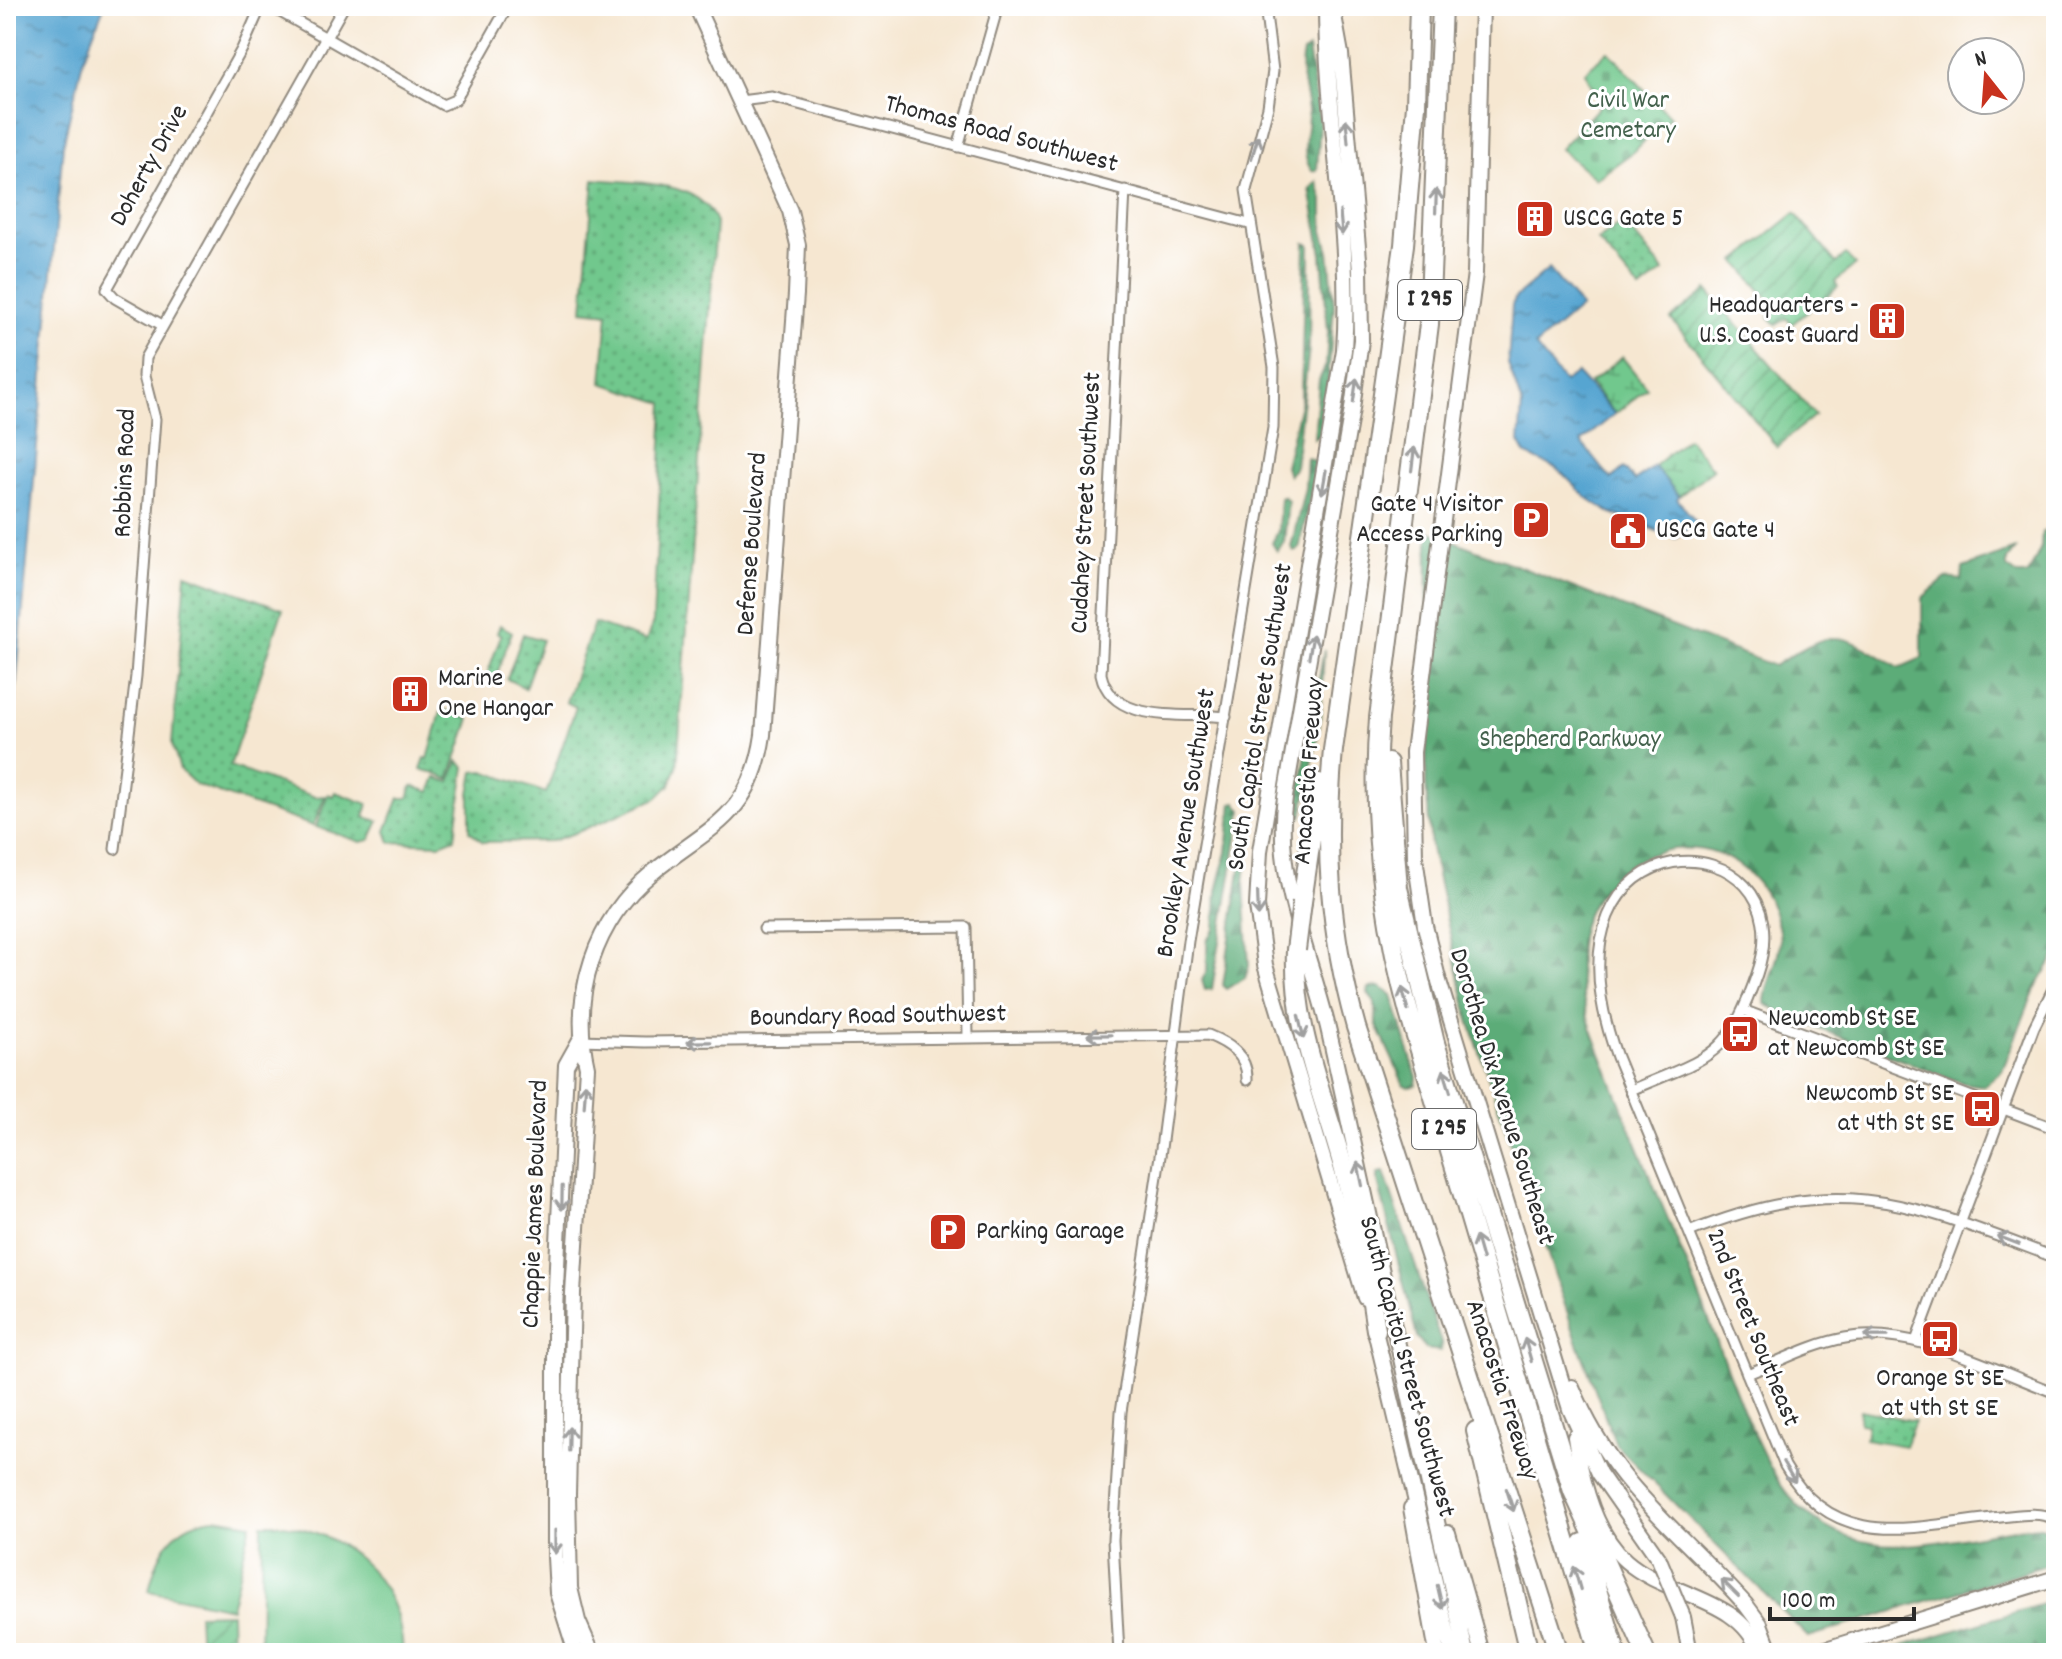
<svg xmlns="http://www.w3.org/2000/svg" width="2062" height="1659" viewBox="0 0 2062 1659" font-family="Dekko,sans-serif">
	<defs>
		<pattern id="grass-dots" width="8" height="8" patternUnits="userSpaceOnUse" patternTransform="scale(2)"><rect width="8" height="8" fill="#71c88d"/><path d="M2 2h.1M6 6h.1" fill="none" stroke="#5da373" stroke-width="1.8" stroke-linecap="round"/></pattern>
		<pattern id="forest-firs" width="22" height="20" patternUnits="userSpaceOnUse" patternTransform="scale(2)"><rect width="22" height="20" fill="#5cac78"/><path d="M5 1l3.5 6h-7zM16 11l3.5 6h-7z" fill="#4c8c63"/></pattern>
		<pattern id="wetland-marsh" width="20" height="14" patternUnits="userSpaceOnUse" patternTransform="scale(2)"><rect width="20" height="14" fill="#71c88d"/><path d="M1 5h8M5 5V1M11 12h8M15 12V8" fill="none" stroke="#5da373"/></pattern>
		<pattern id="cemetery-stones" width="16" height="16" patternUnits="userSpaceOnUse" patternTransform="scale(2)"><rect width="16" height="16" fill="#71c88d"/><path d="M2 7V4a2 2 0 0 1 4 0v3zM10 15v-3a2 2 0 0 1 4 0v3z" fill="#5da373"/></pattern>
		<pattern id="garden-furrows" width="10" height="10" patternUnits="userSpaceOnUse" patternTransform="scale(2)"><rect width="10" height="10" fill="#71c88d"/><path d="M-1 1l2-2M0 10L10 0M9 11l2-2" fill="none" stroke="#5da373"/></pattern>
		<pattern id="water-ripples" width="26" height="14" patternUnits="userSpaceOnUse" patternTransform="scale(2)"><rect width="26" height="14" fill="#57a5d1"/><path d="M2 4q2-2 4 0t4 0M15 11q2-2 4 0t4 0" fill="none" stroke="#4887aa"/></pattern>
	</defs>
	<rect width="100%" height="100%" fill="#fff"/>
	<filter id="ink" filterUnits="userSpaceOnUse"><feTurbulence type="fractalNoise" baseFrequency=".0125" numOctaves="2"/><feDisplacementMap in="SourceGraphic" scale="16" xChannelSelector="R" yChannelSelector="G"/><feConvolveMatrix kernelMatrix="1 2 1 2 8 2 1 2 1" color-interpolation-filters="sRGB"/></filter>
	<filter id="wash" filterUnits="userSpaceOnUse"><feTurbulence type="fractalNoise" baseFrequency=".006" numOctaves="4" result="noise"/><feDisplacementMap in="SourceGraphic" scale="32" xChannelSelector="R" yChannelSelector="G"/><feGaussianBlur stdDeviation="1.8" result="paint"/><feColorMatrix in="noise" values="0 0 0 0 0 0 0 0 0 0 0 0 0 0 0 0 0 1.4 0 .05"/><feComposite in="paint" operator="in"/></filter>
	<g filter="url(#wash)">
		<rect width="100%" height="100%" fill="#f6e7d1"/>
		<path fill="url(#grass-dots)" stroke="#4e7a5c" stroke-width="2" d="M594,179C634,184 701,178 716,223L677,767L670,785L657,798L580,831L552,841L483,842L470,831V793L474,772L484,771L546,793L576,707L566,702L594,623L646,641L653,622L664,403L602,383L608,313L583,310Z
			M1623,221L1664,271L1640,290L1598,241Z
			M186,574L283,609L230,766L315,797L325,796L313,826L196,785L180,770L172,744Z
			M500,625L512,632L497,674L493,677L487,675L501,635L497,633Z
			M523,634L542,640L525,688L507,679Z
			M445,710L470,719L449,779L421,769L425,758L428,759L441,712Z
			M458,761L465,767L455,838L440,844L390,842L386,831L399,798H408L412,786L430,792L436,778L450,782Z
			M335,792L368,804L364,817L379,821L370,840L361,842L316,827L328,794L333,796Z
			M1860,1410L1915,1421L1905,1446L1865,1439L1867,1424L1859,1423Z"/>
		<path fill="url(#forest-firs)" stroke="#446c52" stroke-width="2" d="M1308,49L1320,123L1317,170L1312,171C1299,154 1309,130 1308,110C1306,91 1298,72 1303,53Z
			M1317,181L1323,200V231L1329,251L1334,305L1324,433L1314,439L1319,380L1326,365L1328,333L1322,254L1310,189Z
			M1305,243L1310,245L1309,348L1295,467L1289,476L1285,466L1301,400Z
			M1307,458L1315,461V473L1299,549L1294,551L1291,547L1305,488Z
			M1283,496L1288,501L1284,542L1277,551L1272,543L1278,531L1280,498Z
			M2047,530L2056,534V955L2035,989L2002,1071L1984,1086L1963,1083L1796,1020L1765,1004C1765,977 1786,956 1778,926C1751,817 1613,828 1582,928C1576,949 1579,976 1583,996C1587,1022 1599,1047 1608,1072C1633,1138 1661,1202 1688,1267C1715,1333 1737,1404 1770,1467C1782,1490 1797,1508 1818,1522C1885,1568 1967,1531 2041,1526L2056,1532V1562L1808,1637L1616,1445L1576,1338L1469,1020L1431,848L1426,784L1428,531L1774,666C1837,626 1838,631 1899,668L1922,658V598L1946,578L1962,580L1963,568L2015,549L2007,560V567L2018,575H2028L2041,547L2042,531Z
			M1324,650L1320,724L1302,817L1296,812Z
			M1236,802L1242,810L1212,989L1205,990L1202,980L1207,971V941L1215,929L1217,891L1227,852L1232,803Z
			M1247,823L1250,830L1244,883L1249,966L1245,978L1226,989L1223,985Z
			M1380,987L1392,995L1417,1078L1416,1085L1410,1087L1404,1085L1376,1023L1375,1003L1368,993L1369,988Z
			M1384,1172L1442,1345L1440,1351L1426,1349L1417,1337L1378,1182V1173Z
			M2056,1600V1653H1879Z"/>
		<path fill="url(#wetland-marsh)" stroke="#4e7a5c" stroke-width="2" d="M1622,357L1647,388L1615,414L1590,383Z
			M1688,438L1713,469L1679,496L1654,466Z"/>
		<path fill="url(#cemetery-stones)" stroke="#4e7a5c" stroke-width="2" d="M1608,51L1670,117L1633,152L1596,179L1560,149L1601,105L1585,72Z"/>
		<path fill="url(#garden-furrows)" stroke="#4e7a5c" stroke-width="2" d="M1795,213L1836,263L1846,255L1855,265L1835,282L1838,287L1792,324L1786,318L1777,325L1769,317L1777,310L1736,261Z
			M1707,290L1815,415L1777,447L1671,319Z
			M231,1613L232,1653H200L198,1614Z"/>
		<path fill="#71c88d" stroke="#4e7a5c" stroke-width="2" d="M216,1518L251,1524L231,1608L149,1591C157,1553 173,1521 216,1518Z
			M262,1524C336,1522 401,1576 403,1653H260Z"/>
		<path fill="url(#water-ripples)" stroke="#41687e" stroke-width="2" d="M6,6H104L83,60L63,145L6,805Z
			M1549,269L1581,307L1535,346L1564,382L1577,373L1615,414L1581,442L1611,479L1624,468L1635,481L1654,466L1679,496L1677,499L1696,522L1675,538L1609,512L1586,497L1558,469L1526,455L1519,442L1522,405L1508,363L1512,305L1516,297Z"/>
	</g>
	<g filter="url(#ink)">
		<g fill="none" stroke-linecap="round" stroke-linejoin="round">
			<g stroke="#90897e" stroke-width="13">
				<path id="street" d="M270,6L443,105L455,100L508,6
					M740,101L772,97L1249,224
					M958,147L998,6
					M1125,190L1101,674C1112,726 1186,712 1226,717
					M162,325L115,298L107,289L242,49L261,6
					M115,849L136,676L155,419L144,376L145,358L344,6
					M764,929L966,927L968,1037
					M1743,1010L2056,1129
					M580,1040L645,1042L1208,1035C1228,1043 1248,1055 1247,1080
					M1631,1090C1710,1056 1727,1060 1757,974C1811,817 1526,806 1617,1057L1785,1466C1836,1555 1918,1525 2001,1517C2020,1515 2038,1511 2056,1519
					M1689,1232C1844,1170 1909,1203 2056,1258
					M1916,1341L2034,1027L2056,983
					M1747,1374C1779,1362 1811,1344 1845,1338C1912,1325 1993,1370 2056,1393
					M1119,1653L1113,1540L1121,1412L1160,1156L1188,941L1273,428L1274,367L1246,190L1268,107L1273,71L1265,6"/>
			</g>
			<g stroke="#90897e" stroke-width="18">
				<path id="secondary" d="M1482,6L1475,273L1413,752L1415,857L1425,926L1438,978L1570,1409L1599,1473L1659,1559
					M1572,1387C1614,1489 1677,1527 1746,1605L1760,1624L1771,1653
					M1575,1437C1581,1478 1594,1533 1626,1561C1667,1597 1740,1596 1760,1653
					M1683,1617L1690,1653
					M576,1653L557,1593L555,1557V1310L566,1065L580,1040
					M592,1653L578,1621L570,1588L568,1494L573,1293L587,1067C570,995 595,920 652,873C708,827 751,818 763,735L796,294L798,245L790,211L696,6
					M1813,1653L2056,1578"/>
			</g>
			<g stroke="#90897e" stroke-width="18">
				<path id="primary" d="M1326,6C1326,121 1352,236 1344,350L1260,851L1257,906L1265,965L1365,1298
					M1333,10L1341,54L1360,270L1361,340L1352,409L1285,797C1273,879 1311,953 1329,1032C1374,1239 1420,1446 1466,1653
					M1373,1322L1452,1653
					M1411,1508L1437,1653
					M1448,1533L1482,1653"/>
			</g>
			<g stroke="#90897e" stroke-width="22">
				<path id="highway" d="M1419,6L1416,105L1404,245L1333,750C1324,850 1329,930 1356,1027L1559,1653
					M1442,6L1429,324L1379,718C1371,819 1382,915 1409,1013L1599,1653
					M1388,763L1398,888L1435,1043L1573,1491L1646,1653
					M1302,902L1319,783
					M1296,950C1293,1025 1322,1091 1342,1163C1357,1217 1368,1273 1376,1330
					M1476,1431L1529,1653
					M1583,1543L1616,1653"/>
			</g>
			<use href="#street" stroke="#fff" stroke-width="9"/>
			<use href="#secondary" stroke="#fff" stroke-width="14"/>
			<use href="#primary" stroke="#fff" stroke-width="14"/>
			<use href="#highway" stroke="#fff" stroke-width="18"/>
			<g stroke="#90897e" stroke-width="18" stroke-linecap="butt">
				<path id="secondary-bridge" d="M1659,1559L1683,1617"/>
			</g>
			<g stroke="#90897e" stroke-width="22" stroke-linecap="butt">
				<path id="highway-bridge" d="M1296,950L1302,902"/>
			</g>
			<use href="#secondary-bridge" stroke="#fff" stroke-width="14"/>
			<use href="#highway-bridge" stroke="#fff" stroke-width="18"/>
		</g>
		<defs><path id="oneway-shaft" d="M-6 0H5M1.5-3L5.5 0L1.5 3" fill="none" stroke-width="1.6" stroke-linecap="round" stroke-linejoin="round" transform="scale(2)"/></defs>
		<g stroke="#a0a0a0">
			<use href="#oneway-shaft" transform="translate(1347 131) rotate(-95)"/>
			<use href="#oneway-shaft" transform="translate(1255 147) rotate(-73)"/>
			<use href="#oneway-shaft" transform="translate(1436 201) rotate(-88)"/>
			<use href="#oneway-shaft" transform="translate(1341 223) rotate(85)"/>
			<use href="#oneway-shaft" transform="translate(1355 390) rotate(-82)"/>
			<use href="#oneway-shaft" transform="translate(1413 459) rotate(-83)"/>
			<use href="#oneway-shaft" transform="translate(1324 482) rotate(100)"/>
			<use href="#oneway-shaft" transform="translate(1311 646) rotate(-80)"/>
			<use href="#oneway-shaft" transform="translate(1258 904) rotate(88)"/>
			<use href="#oneway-shaft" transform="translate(1405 999) rotate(-105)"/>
			<use href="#oneway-shaft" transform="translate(1301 1027) rotate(77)"/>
			<use href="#oneway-shaft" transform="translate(1099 1035) rotate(179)"/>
			<use href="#oneway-shaft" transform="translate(699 1042) rotate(179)"/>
			<use href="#oneway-shaft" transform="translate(1447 1081) rotate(-107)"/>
			<use href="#oneway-shaft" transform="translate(585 1095) rotate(-86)"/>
			<use href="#oneway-shaft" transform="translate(1360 1174) rotate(-102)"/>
			<use href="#oneway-shaft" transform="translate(562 1198) rotate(91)"/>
			<use href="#oneway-shaft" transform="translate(2008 1240) rotate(-159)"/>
			<use href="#oneway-shaft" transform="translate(1479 1248) rotate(-106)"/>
			<use href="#oneway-shaft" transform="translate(1876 1336) rotate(-179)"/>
			<use href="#oneway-shaft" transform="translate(1528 1350) rotate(-106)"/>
			<use href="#oneway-shaft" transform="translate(569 1439) rotate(-89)"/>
			<use href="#oneway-shaft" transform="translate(1789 1472) rotate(59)"/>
			<use href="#oneway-shaft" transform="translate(1510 1500) rotate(72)"/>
			<use href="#oneway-shaft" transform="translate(555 1542) rotate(90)"/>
			<use href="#oneway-shaft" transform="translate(1577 1578) rotate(-106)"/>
			<use href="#oneway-shaft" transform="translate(1730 1588) rotate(-135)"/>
			<use href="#oneway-shaft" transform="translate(1440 1597) rotate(77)"/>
		</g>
	</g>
	<defs>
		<g id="building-square" transform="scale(2)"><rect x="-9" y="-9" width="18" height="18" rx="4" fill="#c8321e" stroke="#fff"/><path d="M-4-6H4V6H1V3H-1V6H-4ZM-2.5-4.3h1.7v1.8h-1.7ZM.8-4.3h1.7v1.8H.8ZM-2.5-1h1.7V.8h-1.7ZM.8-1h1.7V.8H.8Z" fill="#fff"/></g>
		<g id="parking-square" transform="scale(2)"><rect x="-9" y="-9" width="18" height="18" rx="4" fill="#c8321e" stroke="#fff"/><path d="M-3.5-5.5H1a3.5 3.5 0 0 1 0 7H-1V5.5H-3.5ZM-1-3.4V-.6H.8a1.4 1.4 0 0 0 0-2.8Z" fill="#fff"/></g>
		<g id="civic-square" transform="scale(2)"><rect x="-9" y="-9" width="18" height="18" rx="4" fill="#c8321e" stroke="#fff"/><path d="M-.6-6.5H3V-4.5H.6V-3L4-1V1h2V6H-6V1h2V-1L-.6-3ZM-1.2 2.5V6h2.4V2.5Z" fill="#fff"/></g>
		<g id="bus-square" transform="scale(2)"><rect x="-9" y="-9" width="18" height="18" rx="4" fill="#c8321e" stroke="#fff"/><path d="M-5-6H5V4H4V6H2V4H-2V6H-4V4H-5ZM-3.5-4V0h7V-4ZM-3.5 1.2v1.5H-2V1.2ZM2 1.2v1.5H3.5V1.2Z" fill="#fff"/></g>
	</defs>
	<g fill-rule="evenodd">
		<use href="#building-square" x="1535" y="219"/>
		<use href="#building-square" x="1887" y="321"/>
		<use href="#parking-square" x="1531" y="520"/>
		<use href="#civic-square" x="1628" y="531"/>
		<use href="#building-square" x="410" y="694"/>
		<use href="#bus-square" x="1740" y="1034"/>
		<use href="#bus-square" x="1982" y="1109"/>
		<use href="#parking-square" x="948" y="1232"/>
		<use href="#bus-square" x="1940" y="1339"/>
	</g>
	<g text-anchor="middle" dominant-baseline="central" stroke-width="6" stroke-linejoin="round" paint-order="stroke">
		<g fill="#fff" stroke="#6b6b6b" stroke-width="2">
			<rect x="1398" y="280" width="64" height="40" rx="6"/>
			<rect x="1412" y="1109" width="64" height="40" rx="6"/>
		</g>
		<g font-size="24" font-weight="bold" fill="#2b2b2b">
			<text x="1430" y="300">I 295</text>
			<text x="1444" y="1129">I 295</text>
		</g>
		<g font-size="26" fill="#44624d" stroke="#fff">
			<text x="1628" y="101">Civil War<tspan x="1628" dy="30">Cemetary</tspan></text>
			<text x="1570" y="740">Shepherd Parkway</text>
		</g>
		<g font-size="26" fill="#2b2b2b" stroke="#fff">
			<text transform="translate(1001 135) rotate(15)">Thomas Road Southwest</text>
			<text transform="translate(150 166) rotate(-61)">Doherty Drive</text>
			<text transform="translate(126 473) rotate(-88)">Robbins Road</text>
			<text transform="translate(1087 503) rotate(-87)">Cudahey Street Southwest</text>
			<text transform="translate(753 544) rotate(-86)">Defense Boulevard</text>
			<text transform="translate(1261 717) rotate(-81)">South Capitol Street Southwest</text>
			<text transform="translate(1310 771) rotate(-86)">Anacostia Freeway</text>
			<text transform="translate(1187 823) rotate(-81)">Brookley Avenue Southwest</text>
			<text transform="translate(878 1017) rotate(-1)">Boundary Road Southwest</text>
			<text transform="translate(1501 1097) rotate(73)">Dorothea Dix Avenue Southeast</text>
			<text transform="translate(536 1204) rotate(-88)">Chappie James Boulevard</text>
			<text transform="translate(1752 1328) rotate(68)">2nd Street Southeast</text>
			<text transform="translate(1406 1367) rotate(75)">South Capitol Street Southwest</text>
			<text transform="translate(1501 1390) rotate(72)">Anacostia Freeway</text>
		</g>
		<g font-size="26" fill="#2b2b2b" stroke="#fff" text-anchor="start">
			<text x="1563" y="219">USCG Gate 5</text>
			<text x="1859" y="306" text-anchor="end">Headquarters -<tspan x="1859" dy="30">U.S. Coast Guard</tspan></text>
			<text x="1503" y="505" text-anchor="end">Gate 4 Visitor<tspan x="1503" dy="30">Access Parking</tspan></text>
			<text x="1656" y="531">USCG Gate 4</text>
			<text x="438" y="679">Marine<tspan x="438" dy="30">One Hangar</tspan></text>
			<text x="1768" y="1019">Newcomb St SE<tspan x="1768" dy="30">at Newcomb St SE</tspan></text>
			<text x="1954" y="1094" text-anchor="end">Newcomb St SE<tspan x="1954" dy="30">at 4th St SE</tspan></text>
			<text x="976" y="1232">Parking Garage</text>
			<text x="1940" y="1379" text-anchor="middle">Orange St SE<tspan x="1940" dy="30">at 4th St SE</tspan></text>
		</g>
	</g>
	<rect width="2062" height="1659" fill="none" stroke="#fff" stroke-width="32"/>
	<g transform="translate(1986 76) rotate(343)"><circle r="38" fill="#ffffff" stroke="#aaaaaa" stroke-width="2"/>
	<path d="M0-6L14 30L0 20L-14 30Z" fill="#c8321e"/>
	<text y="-12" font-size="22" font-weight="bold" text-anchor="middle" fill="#2b2b2b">N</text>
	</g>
	<path d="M1770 1607v12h144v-12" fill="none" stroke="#2b2b2b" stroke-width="4"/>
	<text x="1782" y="1607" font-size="24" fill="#2b2b2b" stroke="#ffffff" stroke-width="6" paint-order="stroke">100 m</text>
</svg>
